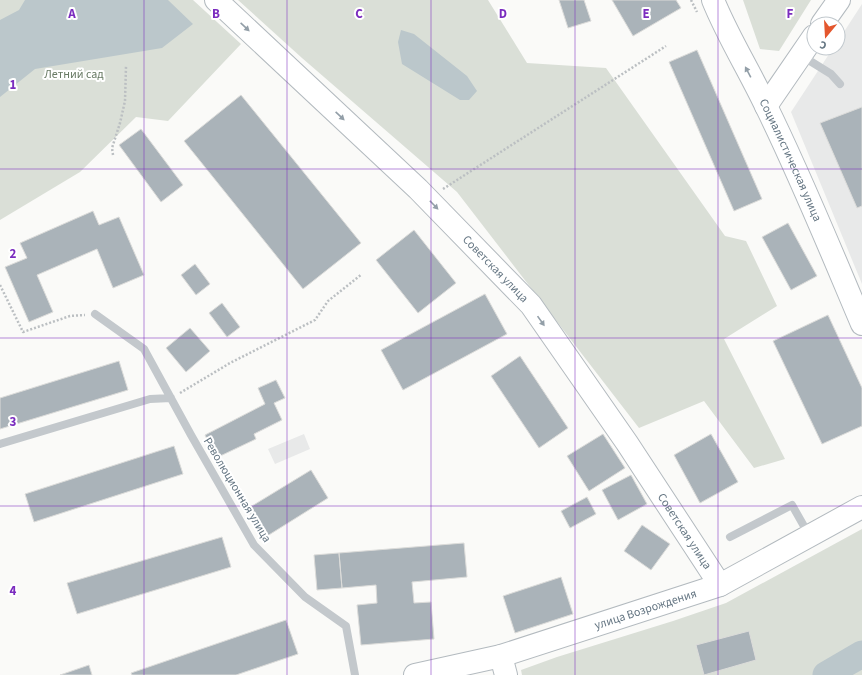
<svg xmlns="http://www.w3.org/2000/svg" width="862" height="675" viewBox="0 0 862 675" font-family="'Source Sans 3',sans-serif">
	<rect width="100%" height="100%" fill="#fafaf8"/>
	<path fill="#e8e9e9" d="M862,4V284L791,112L833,48H838V41Z
		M304,434L310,449L275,464L268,449Z"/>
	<path fill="#dadfd7" d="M0,0H193L241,44L168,121L136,117L80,172L0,220Z
		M238,0H488L527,63L606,68L725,236L746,241L777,306L724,339L785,459L754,468L704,401L639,428L457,192L302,58Z
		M743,0H811L779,51L760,49Z
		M862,529V675H522L521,670L557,657L673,621L726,603Z"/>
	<path fill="#bbc7cb" d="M25,0H168L193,24L162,48L35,69L0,97V20L19,10Z
		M401,30L414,34L467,76L477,91L469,100H460L402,64L398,42Z"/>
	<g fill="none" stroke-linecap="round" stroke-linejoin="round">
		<path stroke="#bbc7cb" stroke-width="27" d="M826,675L862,654"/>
	</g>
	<path fill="#aab3b9" stroke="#dcdcda" d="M559,0H584L591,21L568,28Z
		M612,0H676L681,8L633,36Z
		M697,50L762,199L734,211L669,62Z
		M241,95L361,243L303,289L184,141Z
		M862,107V206L857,208L820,123Z
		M141,129L183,185L161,202L119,145Z
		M93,211L99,225L119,217L144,275L113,288L97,249L37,275L53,312L29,322L5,267L27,258L20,243Z
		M788,223L817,276L791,290L762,237Z
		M414,230L456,283L418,313L376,260Z
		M195,264L210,284L196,295L181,275Z
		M485,294L507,334L403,390L381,350Z
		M222,303L240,327L227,337L209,313Z
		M828,315L862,388V426L822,444L773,341Z
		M190,328L210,351L186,372L166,348Z
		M520,356L568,428L539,448L491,376Z
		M119,361L128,390L0,429V398Z
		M276,380L285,398L274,403L282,420L254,434L256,439L216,458L205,435L265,404L258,388Z
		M603,434L625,468L589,491L567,456Z
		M711,434L738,482L700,503L674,455Z
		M174,446L183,474L34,522L25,494Z
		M311,470L328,498L264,538L247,509Z
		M631,475L647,504L618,520L602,490Z
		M587,497L596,514L570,528L561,511Z
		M642,525L670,544L651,570L624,551Z
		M222,537L231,567L77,614L67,583Z
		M464,543L467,577L412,582L414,603L431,602L434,639L361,645L357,605L377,603L376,585L342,588L339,553Z
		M339,553L342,588L317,590L314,555Z
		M561,577L573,614L515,633L503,596Z
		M286,620L298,654L236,675H132L131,673Z
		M749,631L756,660L704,675L696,645Z
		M89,665L92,675H60Z"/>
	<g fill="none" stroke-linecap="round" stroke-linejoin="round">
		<g stroke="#b3babf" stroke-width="24">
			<g id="secondary">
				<path id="s1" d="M216,0L418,189L531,305L627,443L720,585"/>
				<path id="s2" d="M713,0C728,37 749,70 766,106C801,177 831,251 862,324"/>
				<path d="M822,24L839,0"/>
				<path d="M766,106L814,36"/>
				<path d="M501,656L506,675"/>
				<path id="s3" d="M415,675L501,656L720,585L862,507"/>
			</g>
		</g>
		<path stroke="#bbbfc2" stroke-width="2.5" stroke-dasharray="2 2" stroke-linecap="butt" d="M691,0L697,12
			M113,155L112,148L120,123L125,101L126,66
			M443,189L666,46
			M0,285L23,332L70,316L85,315
			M180,393L230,363L315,320L328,301L362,274"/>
		<path stroke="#c3c8cc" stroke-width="8" d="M802,56L831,74L840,84
			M95,314L144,349L191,435L254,545L305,597L346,626L355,675
			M0,444L150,399L171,398
			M730,537L792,505L809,535"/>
		<use href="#secondary" stroke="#fff" stroke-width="22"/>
	</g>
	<defs><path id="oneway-solid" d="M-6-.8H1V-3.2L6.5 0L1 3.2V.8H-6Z"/></defs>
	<g fill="#939fa8">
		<use href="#oneway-solid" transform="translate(245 27) rotate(43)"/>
		<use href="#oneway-solid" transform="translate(748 72) rotate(-118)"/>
		<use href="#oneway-solid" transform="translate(340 116) rotate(43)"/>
		<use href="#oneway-solid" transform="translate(434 205) rotate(46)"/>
		<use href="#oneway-solid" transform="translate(541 321) rotate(55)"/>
	</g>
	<path fill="none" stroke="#7b2cbf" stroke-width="1" stroke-opacity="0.55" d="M144,0V675M287,0V675M431,0V675M575,0V675M718,0V675M0,169H862M0,338H862M0,506H862"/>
	<g text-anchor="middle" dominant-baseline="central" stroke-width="4" stroke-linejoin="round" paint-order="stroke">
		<g font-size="12" fill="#687a64" stroke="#fff">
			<text x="74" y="74">Летний сад</text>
		</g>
		<g font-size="12" fill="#657683" stroke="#fff">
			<text stroke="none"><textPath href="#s2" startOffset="178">Социалистическая улица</textPath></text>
			<text stroke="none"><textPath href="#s1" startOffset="388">Советская улица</textPath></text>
			<text transform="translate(237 490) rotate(59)">Революционная улица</text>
			<text stroke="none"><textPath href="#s1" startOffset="712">Советская улица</textPath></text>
			<text stroke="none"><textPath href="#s3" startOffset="240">улица Возрождения</textPath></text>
		</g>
	</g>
	<g font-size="13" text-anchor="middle" font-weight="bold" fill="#7b2cbf" stroke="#fff" stroke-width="4" stroke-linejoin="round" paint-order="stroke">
		<text x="72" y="18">A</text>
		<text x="216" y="18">B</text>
		<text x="359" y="18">C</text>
		<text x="503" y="18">D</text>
		<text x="646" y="18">E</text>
		<text x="790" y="18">F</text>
		<text x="13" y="89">1</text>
		<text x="13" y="258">2</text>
		<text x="13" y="426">3</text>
		<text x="13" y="595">4</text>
	</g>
	<g transform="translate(826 36) rotate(198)"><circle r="19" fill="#ffffff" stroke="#c1c8cd"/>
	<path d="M0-3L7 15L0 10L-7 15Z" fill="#e4572e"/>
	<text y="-6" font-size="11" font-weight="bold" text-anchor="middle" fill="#657683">С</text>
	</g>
</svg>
